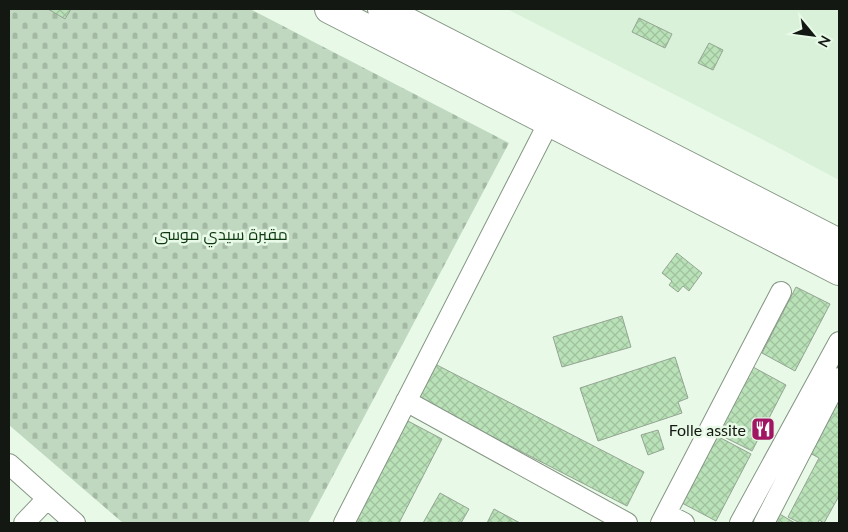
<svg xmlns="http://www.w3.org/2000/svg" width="848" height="532" viewBox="0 0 848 532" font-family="Lato,Cairo,sans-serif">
	<defs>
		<pattern id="cemetery-stones" width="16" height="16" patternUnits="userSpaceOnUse" patternTransform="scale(1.25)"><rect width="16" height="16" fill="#c0d8bf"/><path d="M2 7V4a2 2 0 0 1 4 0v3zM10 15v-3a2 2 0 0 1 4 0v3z" fill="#a4b9a3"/></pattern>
		<pattern id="building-cross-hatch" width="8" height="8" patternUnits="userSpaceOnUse" patternTransform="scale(1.25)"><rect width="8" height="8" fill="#bae2b8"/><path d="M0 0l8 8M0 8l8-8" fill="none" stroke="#9fc19d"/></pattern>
	</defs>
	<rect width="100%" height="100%" fill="#e8fae7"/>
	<path fill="#d9f1d8" d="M507,9H839V180L777,147Z"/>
	<path fill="url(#cemetery-stones)" d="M9,9H250L509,143L308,523H123L9,425Z"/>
	<path fill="url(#building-cross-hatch)" stroke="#94a593" d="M48,9H71L65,19Z
		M639,18L672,34L665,48L632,32Z
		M709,43L723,50L713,70L698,63Z
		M677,253L702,273L689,291L683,286L678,292L669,285L672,281L662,273Z
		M796,287L830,304L795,371L762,353Z
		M622,316L631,347L562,367L553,337Z
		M675,357L688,398L678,402L682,413L598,441L580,388Z
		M435,364L644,472L627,506L417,398Z
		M753,367L786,385L752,451L718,434Z
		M836,399L839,400V496L824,523L819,520L818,523H800L788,517L819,458L808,452Z
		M406,420L442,439L399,523H352Z
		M658,430L664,449L648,455L641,435Z
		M717,436L751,454L716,521L682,503Z
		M440,493L469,509L461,523H423Z
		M494,509L520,523H487Z
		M778,513L795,523H772Z"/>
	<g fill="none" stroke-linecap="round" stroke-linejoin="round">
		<g stroke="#859684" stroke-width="22">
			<path id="minor" d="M406,401L627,523
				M9,464L75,523
				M666,514L684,523
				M24,523L47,499
				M344,523L549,122
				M661,523L781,292
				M740,523L839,342
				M764,523L839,378"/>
		</g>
		<g stroke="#859684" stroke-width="30">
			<path id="trunk" d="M329,9L839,271
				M382,9L839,243"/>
		</g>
		<use href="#minor" stroke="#fff" stroke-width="20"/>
		<use href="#trunk" stroke="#fff" stroke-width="28"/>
	</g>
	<defs>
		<g id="restaurant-square" transform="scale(1.25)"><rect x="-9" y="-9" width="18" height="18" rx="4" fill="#a01662" stroke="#e8fae7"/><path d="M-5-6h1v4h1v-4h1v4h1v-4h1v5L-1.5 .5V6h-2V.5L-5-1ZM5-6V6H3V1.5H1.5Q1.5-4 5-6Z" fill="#fff"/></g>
	</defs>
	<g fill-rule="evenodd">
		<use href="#restaurant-square" x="763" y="429"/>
	</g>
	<g text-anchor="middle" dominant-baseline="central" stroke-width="5" stroke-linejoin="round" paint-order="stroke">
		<g font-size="16" fill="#0c370f" stroke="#e8fae7">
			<text x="221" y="233">مقبرة سيدي موسى</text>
		</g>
		<g font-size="16" fill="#131912" stroke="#e8fae7" text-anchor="end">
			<text x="746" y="429">Folle assite</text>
		</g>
	</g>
	<rect width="848" height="532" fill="none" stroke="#131912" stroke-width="20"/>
	<g transform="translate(813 35) rotate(119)" stroke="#e8fae7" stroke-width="4" paint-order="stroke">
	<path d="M0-4L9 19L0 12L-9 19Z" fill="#131912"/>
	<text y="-8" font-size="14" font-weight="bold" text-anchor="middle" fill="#131912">N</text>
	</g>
</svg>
